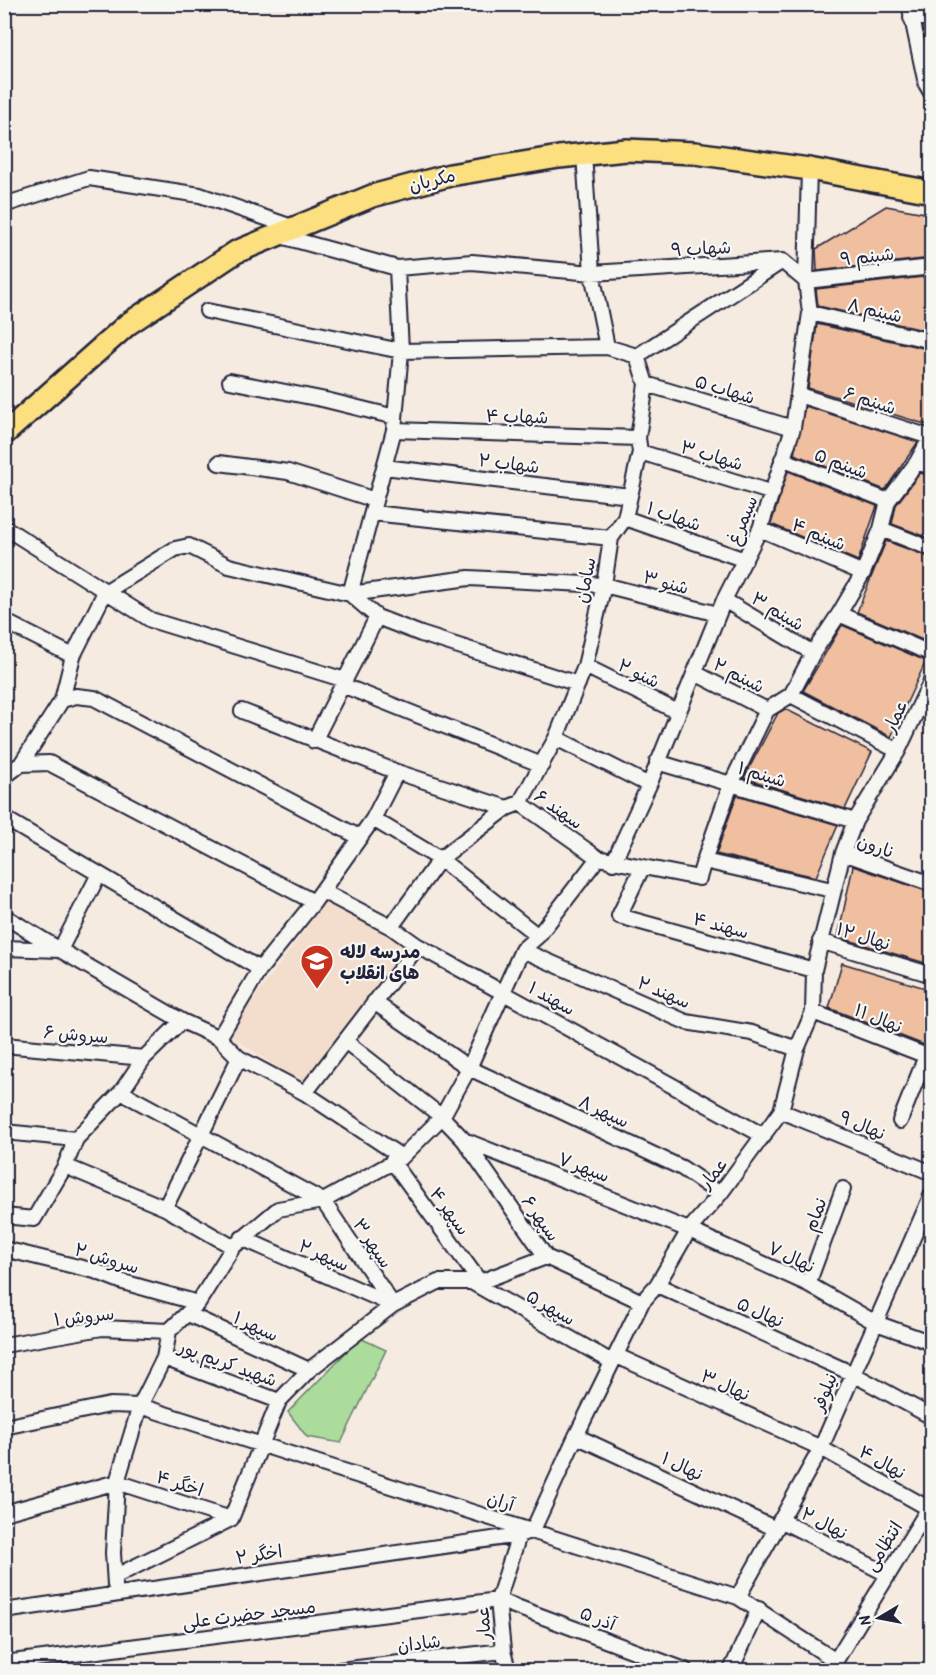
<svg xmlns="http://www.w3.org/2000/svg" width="936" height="1675" viewBox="0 0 936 1675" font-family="'Patrick Hand','Playpen Sans Arabic',sans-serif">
	<rect width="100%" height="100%" fill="#f5ebe1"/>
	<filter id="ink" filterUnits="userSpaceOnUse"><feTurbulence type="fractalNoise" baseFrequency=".0167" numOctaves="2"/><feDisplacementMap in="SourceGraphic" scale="12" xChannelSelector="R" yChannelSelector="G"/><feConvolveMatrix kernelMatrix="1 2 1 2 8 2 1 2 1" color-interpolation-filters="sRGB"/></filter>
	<g filter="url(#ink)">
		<path fill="#f3decd" d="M326,901L406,946L305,1087L228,1034Z"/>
		<path fill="#acdc9c" stroke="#677f6c" stroke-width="1.5" d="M360,1338L386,1350L341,1443L307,1437L288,1412Z"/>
		<path fill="#efbf9f" stroke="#22223b" stroke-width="1.5" d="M886,206L930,214L932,258L817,271L816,249Z
			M932,276V332L818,306L816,289Z
			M817,324L932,350L931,426L808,388Z
			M805,406L918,442L885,490L794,454Z
			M788,471L877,506L858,561L771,524Z
			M920,473L932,476V539L892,524L896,505Z
			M886,541L932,558V644L857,612Z
			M842,625L926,661L891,737L803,691Z
			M785,709L872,752L845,809L744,778L778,713Z
			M737,795L838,825L816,877L716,854Z
			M853,866L932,893V965L838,937Z
			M842,963L932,990V1048L829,1008Z"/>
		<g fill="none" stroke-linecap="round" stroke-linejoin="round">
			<g stroke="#22223b" stroke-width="18">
				<path id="minor" d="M909,4L926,84L932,94
					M911,18H932
					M584,154L592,273L607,347
					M4,205L89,178L200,195L292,227
					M277,235L397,268L472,262L592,273L782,261L806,281L932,267
					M207,311L401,351L607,347L637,356
					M810,313L932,341
					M637,356L781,262
					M230,381L326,400L395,417
					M646,384L793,428
					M799,395L930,437
					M394,430L638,438
					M640,452L773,493
					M782,459L888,501
					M917,462L932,467
					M219,463L288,472L375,500
					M384,467L630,496
					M372,513L611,538
					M625,518L745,560
					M4,527L151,620L345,680
					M760,529L863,573
					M881,529L932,549
					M350,594L394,430L401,351L397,268
					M350,594L377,617
					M724,600L813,653
					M839,614L932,654
					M4,621L73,656
					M585,666L678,712
					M695,673L767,710
					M342,685L542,765
					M791,695L898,751
					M62,700L73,656L105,592L175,549L189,546L229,566L350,594L469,578L604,585L718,614
					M242,711L397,772L507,808L520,803L598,858L699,878L704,861L832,890
					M556,738L649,785
					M314,741L377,617L421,634L578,684
					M657,762L855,821
					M21,764L62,700L76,696L94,698L359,837
					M4,777L21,764L49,763L314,902
					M520,803L556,738L585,666L604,585L611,538L625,518L640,452L638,438L646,384L637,356
					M4,818L260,969
					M373,819L440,859L538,936
					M843,853L932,884
					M704,861L731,784L767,710L791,695L813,653L839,614L863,573L881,529L888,501L917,462L932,435
					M613,863L649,785L724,600L760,529L793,428L810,313L806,281L809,169
					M642,868L619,916L814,970
					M322,891L391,927L418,946L764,1136
					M4,916L60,950L98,876
					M391,927L440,859L507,808
					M820,941L932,975
					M4,948L60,950L182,1021L219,1038L239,1058L305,1093L402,1157
					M522,950L686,1022L752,1033L797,1049
					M374,1002L469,1068L682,1168L720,1194
					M813,1012L932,1058
					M219,1038L260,969L314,902L373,819L397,772
					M345,1041L442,1117L464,1140L546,1257L642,1302
					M4,1045L144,1058
					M121,1092L323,1201L393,1305
					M305,1093L418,946
					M781,1111L932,1173
					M900,1121L926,1056
					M4,1132L76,1139
					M464,1140L689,1230L808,1284L876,1323L932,1343
					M392,1161L480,1282
					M65,1166L165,1208L233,1247L278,1209L323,1201L402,1157L442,1117L469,1068L522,950L538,936L598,858
					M165,1208L239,1058
					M4,1216L34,1219L65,1166L76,1139L121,1092L144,1058L182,1021
					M242,1238L393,1305
					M4,1249L95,1271L123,1282L198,1303
					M473,1283L612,1362
					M808,1284L843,1189
					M657,1285L851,1373L932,1417
					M188,1314L309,1370
					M4,1345L102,1328L169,1331
					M617,1356L821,1448L928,1508
					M164,1358L279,1401
					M4,1427L110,1405L140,1406L738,1597L836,1661
					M576,1436L776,1529
					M117,1482L231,1519
					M4,1513L117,1482
					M780,1520L887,1574
					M116,1576L231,1519L279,1401L309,1370L393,1305L438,1282H480L546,1257
					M115,1585L113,1553L117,1482L140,1406L164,1358L169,1331L198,1303L233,1247
					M738,1597L821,1448L932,1194
					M4,1611L519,1535
					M4,1663L498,1600L685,1670
					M340,1670L503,1651
					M508,1670L503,1651L498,1600L519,1535L533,1530L576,1436L642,1302L657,1285L689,1230L720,1194L781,1111L797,1049L813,1012L814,970L843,853L855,821L898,751L932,679
					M731,1670L759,1609
					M830,1670L932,1503"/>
			</g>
			<g stroke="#22223b" stroke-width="26">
				<path id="primary" d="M4,434L128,324L236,252L372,196L450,175L559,157L626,150L695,153L809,169L932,192"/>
			</g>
			<use href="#minor" stroke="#f6f6f2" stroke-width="14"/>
			<use href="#primary" stroke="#fce080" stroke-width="21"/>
		</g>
	</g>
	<defs>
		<g id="school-pin" transform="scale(1.725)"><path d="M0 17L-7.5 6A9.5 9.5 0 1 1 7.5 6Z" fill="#c8321e" stroke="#f6f6f2"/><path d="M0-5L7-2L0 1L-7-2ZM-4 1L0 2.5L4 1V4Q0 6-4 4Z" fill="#fff"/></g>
	</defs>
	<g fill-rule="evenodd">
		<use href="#school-pin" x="317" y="961"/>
	</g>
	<g text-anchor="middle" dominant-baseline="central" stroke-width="4.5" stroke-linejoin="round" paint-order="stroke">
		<g font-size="18" fill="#22223b" stroke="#f6f6f2">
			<text transform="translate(432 180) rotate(-14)">مکریان</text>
			<text transform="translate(701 248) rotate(-3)">شهاب ۹</text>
			<text transform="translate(867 256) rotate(-6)">شبنم ۹</text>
			<text transform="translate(875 310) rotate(13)">شبنم ۸</text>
			<text transform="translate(725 389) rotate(17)">شهاب ۵</text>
			<text transform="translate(870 400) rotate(18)">شبنم ۶</text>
			<text transform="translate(517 416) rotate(2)">شهاب ۴</text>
			<text transform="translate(712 455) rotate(17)">شهاب ۳</text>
			<text transform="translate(509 463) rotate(7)">شهاب ۲</text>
			<text transform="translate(841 463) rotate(21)">شبنم ۵</text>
			<text transform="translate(674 516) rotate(19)">شهاب ۱</text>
			<text transform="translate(742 520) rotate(-67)">سیمرغ</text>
			<text transform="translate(819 534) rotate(23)">شبنم ۴</text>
			<text transform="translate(585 580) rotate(-79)">سامان</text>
			<text transform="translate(666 582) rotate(15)">شنو ۳</text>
			<text transform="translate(778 611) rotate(31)">شبنم ۳</text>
			<text transform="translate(639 673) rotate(26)">شنو ۲</text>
			<text transform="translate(739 675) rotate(27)">شبنم ۲</text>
			<text transform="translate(895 716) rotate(-65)">عمار</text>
			<text transform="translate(762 774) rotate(17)">شبنم ۱</text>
			<text transform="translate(559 809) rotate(35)">سهند ۶</text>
			<text transform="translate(876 846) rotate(19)">نارون</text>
			<text transform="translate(721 925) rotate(15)">سهند ۴</text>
			<text transform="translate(864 936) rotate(17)">نهال ۱۲</text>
			<text transform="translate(664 992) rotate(23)">سهند ۲</text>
			<text transform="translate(552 998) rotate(29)">سهند ۱</text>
			<text transform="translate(879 1018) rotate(22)">نهال ۱۱</text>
			<text transform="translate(76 1034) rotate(5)">سروش ۶</text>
			<text transform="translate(604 1111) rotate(25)">سپهر ۸</text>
			<text transform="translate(863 1125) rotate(23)">نهال ۹</text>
			<text transform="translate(584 1167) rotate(21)">سپهر ۷</text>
			<text transform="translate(713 1173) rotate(-52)">عمار</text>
			<text transform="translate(450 1211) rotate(54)">سپهر ۴</text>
			<text transform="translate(815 1214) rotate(-70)">نمام</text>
			<text transform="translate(541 1218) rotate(55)">سپهر ۶</text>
			<text transform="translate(373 1243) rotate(56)">سپهر ۳</text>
			<text transform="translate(324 1255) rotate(24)">سپهر ۲</text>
			<text transform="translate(792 1257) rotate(25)">نهال ۷</text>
			<text transform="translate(107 1258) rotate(17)">سروش ۲</text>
			<text transform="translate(551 1307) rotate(30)">سپهر ۵</text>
			<text transform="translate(761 1312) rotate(24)">نهال ۵</text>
			<text transform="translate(84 1316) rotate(-6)">سروش ۱</text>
			<text transform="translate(256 1326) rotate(25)">سپهر ۱</text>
			<text transform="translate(228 1363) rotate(20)">شهید کریم پور</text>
			<text transform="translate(726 1385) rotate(24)">نهال ۳</text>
			<text transform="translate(824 1392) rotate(-68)">نیلوفر</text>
			<text transform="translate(883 1462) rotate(29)">نهال ۴</text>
			<text transform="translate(683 1466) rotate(25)">نهال ۱</text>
			<text transform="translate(180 1483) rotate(18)">اخگر ۴</text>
			<text transform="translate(501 1501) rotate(17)">آران</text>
			<text transform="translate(825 1523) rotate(27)">نهال ۲</text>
			<text transform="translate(883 1546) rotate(-58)">انتظامی</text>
			<text transform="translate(259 1554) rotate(-8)">اخگر ۲</text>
			<text transform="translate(249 1614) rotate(-7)">مسجد حضرت علی</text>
			<text transform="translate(598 1618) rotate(21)">آذر ۵</text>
			<text transform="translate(483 1623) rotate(-94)">عمار</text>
			<text transform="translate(419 1643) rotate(-7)">شادان</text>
		</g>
		<g font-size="18" font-weight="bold" fill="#22223b" stroke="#f6f6f2" text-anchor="start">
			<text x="340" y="951">مدرسه لاله<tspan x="340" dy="21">های انقلاب</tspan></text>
		</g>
	</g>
	<rect width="936" height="1675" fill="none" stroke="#f6f6f2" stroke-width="24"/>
	<rect x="12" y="12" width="912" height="1651" fill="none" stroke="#22223b" stroke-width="2" filter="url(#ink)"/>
	<g transform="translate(879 1618) rotate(260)" stroke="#f6f6f2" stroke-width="4.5" paint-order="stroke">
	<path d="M0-4.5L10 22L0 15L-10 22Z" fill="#22223b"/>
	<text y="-9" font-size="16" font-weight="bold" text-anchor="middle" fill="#22223b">N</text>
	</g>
</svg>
